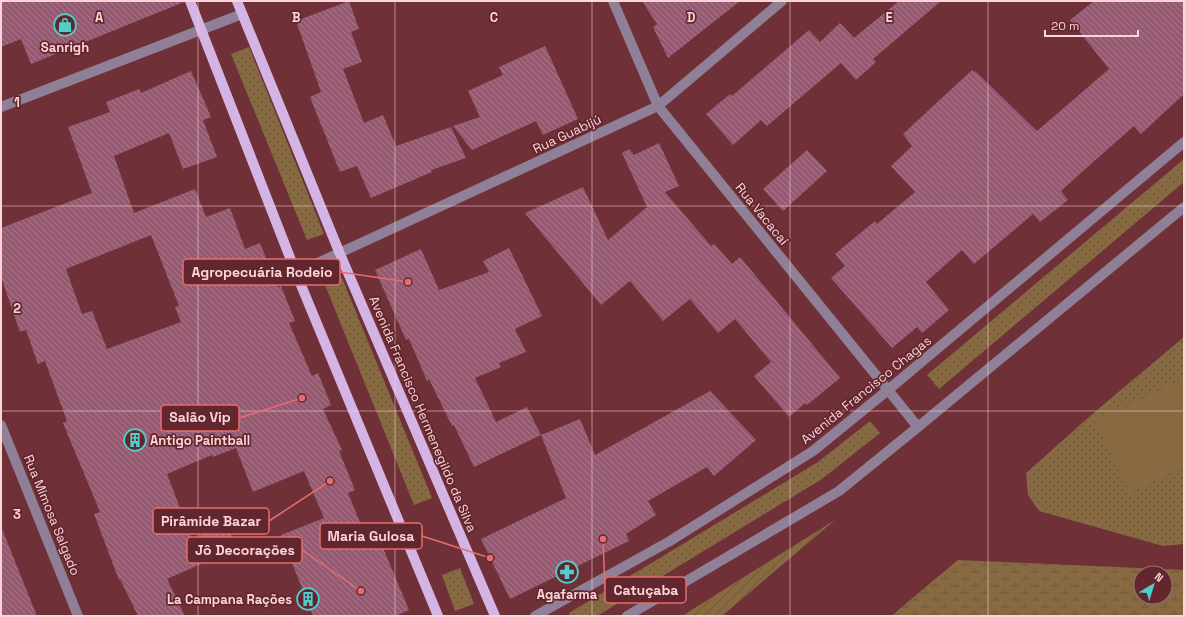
<svg xmlns="http://www.w3.org/2000/svg" width="1185" height="617" viewBox="0 0 1185 617" font-family="'Space Grotesk',sans-serif">
	<defs>
		<pattern id="grass-dots" width="8" height="8" patternUnits="userSpaceOnUse"><rect width="8" height="8" fill="#876a42"/><path d="M2 2h.1M6 6h.1" fill="none" stroke="#6c5742" stroke-width="1.8" stroke-linecap="round"/></pattern>
		<pattern id="wetland-marsh" width="20" height="14" patternUnits="userSpaceOnUse"><rect width="20" height="14" fill="#876a42"/><path d="M1 5h8M5 5V1M11 12h8M15 12V8" fill="none" stroke="#6c5742"/></pattern>
		<pattern id="garden-furrows" width="10" height="10" patternUnits="userSpaceOnUse"><rect width="10" height="10" fill="#876a42"/><path d="M-1 1l2-2M0 10L10 0M9 11l2-2" fill="none" stroke="#6c5742"/></pattern>
		<pattern id="building-back-hatch" width="6" height="6" patternUnits="userSpaceOnUse"><rect width="6" height="6" fill="#975972"/><path d="M-1 5l2 2M0 0l6 6M5-1l2 2" fill="none" stroke="#ac788c"/></pattern>
	</defs>
	<rect width="100%" height="100%" fill="#6f3038"/>
	<path fill="url(#grass-dots)" d="M249,47L324,234L307,240L231,54Z
		M1184,159V182L939,389L927,375Z
		M342,278L432,498L414,505L325,285Z
		M1184,337V544L1163,546L1039,511L1028,495L1026,473L1097,410Z
		M870,421L880,433L822,479L597,616H571L569,613L818,462Z
		M460,568L474,604L455,611L442,575Z"/>
	<path fill="url(#wetland-marsh)" fill-rule="evenodd" d="M958,560L1184,570V616H891ZM1141,573H1165V597H1141Z"/>
	<path fill="url(#garden-furrows)" d="M835,520L722,616H682Z"/>
	<path fill="#876a42" d="M1184,379V467L1129,492L1095,420Z"/>
	<path fill="url(#building-back-hatch)" fill-rule="evenodd" d="M1,1H184V2L31,64L21,39L1,47Z
		M349,1L359,29L351,32L362,62L343,69L364,123L383,115L396,146L451,127L466,158L431,170L432,172L371,198L357,166L340,172L310,97L321,92L296,21Z
		M642,1H740L668,58L653,27L657,24Z
		M899,1H941L873,59L876,62L856,80L841,63L767,126L761,120L733,145L706,114L730,94L732,96L809,30L820,42L840,23L854,38Z
		M1094,1H1184V94L1141,134L1134,126L1082,172L1061,191L1068,200L1040,222L1033,214L974,264L962,250L926,282L949,310L922,333L917,327L892,348L831,278L845,266L835,254L875,221L877,224L915,192L891,166L912,146L903,134L972,70L974,72L975,71L1037,131L1109,69L1070,20Z
		M545,46L578,119L543,135L536,121L472,150L453,126L480,117L468,91L503,75L499,67Z
		M191,71L211,117L203,120L217,157L183,169L169,133L114,156L134,213L195,189L206,217L230,208L245,249L260,243L278,287L281,286L295,321L289,323L312,376L318,373L331,405L323,409L342,450L339,451L355,490L348,493L370,547L381,543L409,610L395,616H313L281,535L324,518L304,471L253,492L236,448L213,457L212,455L167,474L192,539L226,523L237,548L167,579L185,616H138L120,579L119,580L94,514L100,512L63,423L67,421L45,361L38,364L26,330L20,332L1,277V228L92,193L68,127L110,112L106,102L139,89L141,93ZM151,235L179,306L175,307L181,322L107,349L92,311L82,314L66,269Z
		M659,143L679,186L665,192L711,246L714,244L732,264L740,257L840,378L807,405L805,403L789,417L754,376L771,362L735,319L718,333L690,299L663,321L630,281L601,305L525,213L583,187L608,240L647,207L622,153L629,149L634,155Z
		M807,150L827,171L783,211L763,189Z
		M509,248L542,316L515,329L526,352L499,363L501,367L475,378L496,422L527,407L541,435L580,419L595,455L710,391L756,440L714,476L707,467L648,501L656,515L626,534L629,541L510,599L481,539L566,498L541,435L474,467L454,425L452,426L429,379L427,381L409,339L406,340L375,270L421,249L439,290L489,272L483,261Z
		M1,529H2L37,616H1Z"/>
	<g fill="none" stroke-linecap="round" stroke-linejoin="round">
		<path stroke="#8f7f97" stroke-width="10" d="M613,1L658,106L918,427
			M1,107L242,14
			M296,273L658,106L782,1
			M1,425L78,616
			M535,616L670,541L813,451L888,390L1184,142
			M627,616L839,491L918,427L1184,207"/>
		<path stroke="#d4b4e5" stroke-width="10" d="M190,1L296,273L438,616
			M237,1L340,254L495,616"/>
	</g>
	<path fill="none" stroke="#fdd5d8" stroke-width="1" stroke-opacity="0.55" d="M198,1V616M395,1V616M592,1V616M790,1V616M988,1V616M1,206H1184M1,411H1184"/>
	<defs>
		<g id="shop-ring" transform="scale(1.15)"><circle r="9.5" fill="#62262e" stroke="#52cdcc" stroke-width="1.5"/><path d="M-5-2.5h2.3a2.7 3.5 0 0 1 5.4 0H5L5.5 6h-11ZM-1.5-2.5h3a1.5 2.3 0 0 0-3 0Z" fill="#52cdcc"/></g>
		<g id="building-ring" transform="scale(1.15)"><circle r="9.5" fill="#62262e" stroke="#52cdcc" stroke-width="1.5"/><path d="M-4-6H4V6H1V3H-1V6H-4ZM-2.5-4.3h1.7v1.8h-1.7ZM.8-4.3h1.7v1.8H.8ZM-2.5-1h1.7V.8h-1.7ZM.8-1h1.7V.8H.8Z" fill="#52cdcc"/></g>
		<g id="pharmacy-ring" transform="scale(1.15)"><circle r="9.5" fill="#62262e" stroke="#52cdcc" stroke-width="1.5"/><path d="M-2-6h4v4h4v4h-4v4h-4v-4h-4v-4h4Z" fill="#52cdcc"/></g>
	</defs>
	<g fill-rule="evenodd">
		<use href="#shop-ring" x="65" y="25"/>
		<use href="#building-ring" x="135" y="440"/>
		<use href="#pharmacy-ring" x="567" y="572"/>
		<use href="#building-ring" x="308" y="599"/>
	</g>
	<g text-anchor="middle" dominant-baseline="central" stroke-width="3.5" stroke-linejoin="round" paint-order="stroke">
		<g font-size="13" font-weight="bold" fill="#fdd5d8" stroke="#62262e">
			<text x="65" y="47">Sanrigh</text>
			<text x="150" y="440" text-anchor="start">Antigo Paintball</text>
			<text x="567" y="594">Agafarma</text>
			<text x="292" y="599" text-anchor="end">La Campana Rações</text>
		</g>
		<g font-size="13" fill="#fdd5d8" stroke="#62262e">
			<text transform="translate(567 134) rotate(-25)">Rua Guabijú</text>
			<text transform="translate(762 214) rotate(51)">Rua Vacacaí</text>
			<text transform="translate(866 390) rotate(-39)">Avenida Francisco Chagas</text>
			<text transform="translate(423 414) rotate(67)">Avenida Francisco Hermenegildo da Silva</text>
			<text transform="translate(52 515) rotate(68)">Rua Mimosa Salgado</text>
		</g>
	</g>
	<g font-size="13" text-anchor="middle" font-weight="bold" fill="#fdd5d8" stroke="#62262e" stroke-width="3.5" stroke-linejoin="round" paint-order="stroke">
		<text x="99" y="22">A</text>
		<text x="296" y="22">B</text>
		<text x="494" y="22">C</text>
		<text x="691" y="22">D</text>
		<text x="889" y="22">E</text>
		<text x="17" y="107">1</text>
		<text x="17" y="313">2</text>
		<text x="17" y="519">3</text>
	</g>
	<path fill="none" stroke="#e66d6e" stroke-width="1.5" d="M408 282L340 272M302 398L239 418M330 481L269 521M490 558L422 536M361 591L302 550M603 539L605 590"/>
	<g fill="#e66d6e" stroke="#62262e" stroke-width="1.5">
		<circle cx="408" cy="282" r="4"/>
		<circle cx="302" cy="398" r="4"/>
		<circle cx="330" cy="481" r="4"/>
		<circle cx="490" cy="558" r="4"/>
		<circle cx="361" cy="591" r="4"/>
		<circle cx="603" cy="539" r="4"/>
	</g>
	<g fill="#62262e" stroke="#e66d6e" stroke-width="1.5">
		<rect x="183" y="259" width="157" height="26" rx="4"/>
		<rect x="161" y="405" width="78" height="26" rx="4"/>
		<rect x="153" y="508" width="116" height="26" rx="4"/>
		<rect x="320" y="523" width="102" height="26" rx="4"/>
		<rect x="187" y="537" width="115" height="26" rx="4"/>
		<rect x="605" y="577" width="81" height="26" rx="4"/>
	</g>
	<g font-size="14" text-anchor="middle" font-weight="bold" fill="#fdd5d8">
		<text x="262" y="277">Agropecuária Rodeio</text>
		<text x="200" y="422">Salão Vip</text>
		<text x="211" y="526">Pirâmide Bazar</text>
		<text x="371" y="541">Maria Gulosa</text>
		<text x="245" y="555">Jô Decorações</text>
		<text x="646" y="595">Catuçaba</text>
	</g>
	<rect width="1185" height="617" fill="none" stroke="#fdd5d8" stroke-width="4"/>
	<g transform="translate(1153 585) rotate(38)"><circle r="19" fill="#62262e" stroke="#a06c72"/>
	<path d="M0-3L7 15L0 10L-7 15Z" fill="#52cdcc"/>
	<text y="-6" font-size="11" font-weight="bold" text-anchor="middle" fill="#fdd5d8">N</text>
	</g>
	<path d="M1045 30v6h93v-6" fill="none" stroke="#fdd5d8" stroke-width="2"/>
	<text x="1051" y="30" font-size="12" fill="#fdd5d8" stroke="#62262e" stroke-width="3" paint-order="stroke">20 m</text>
</svg>
